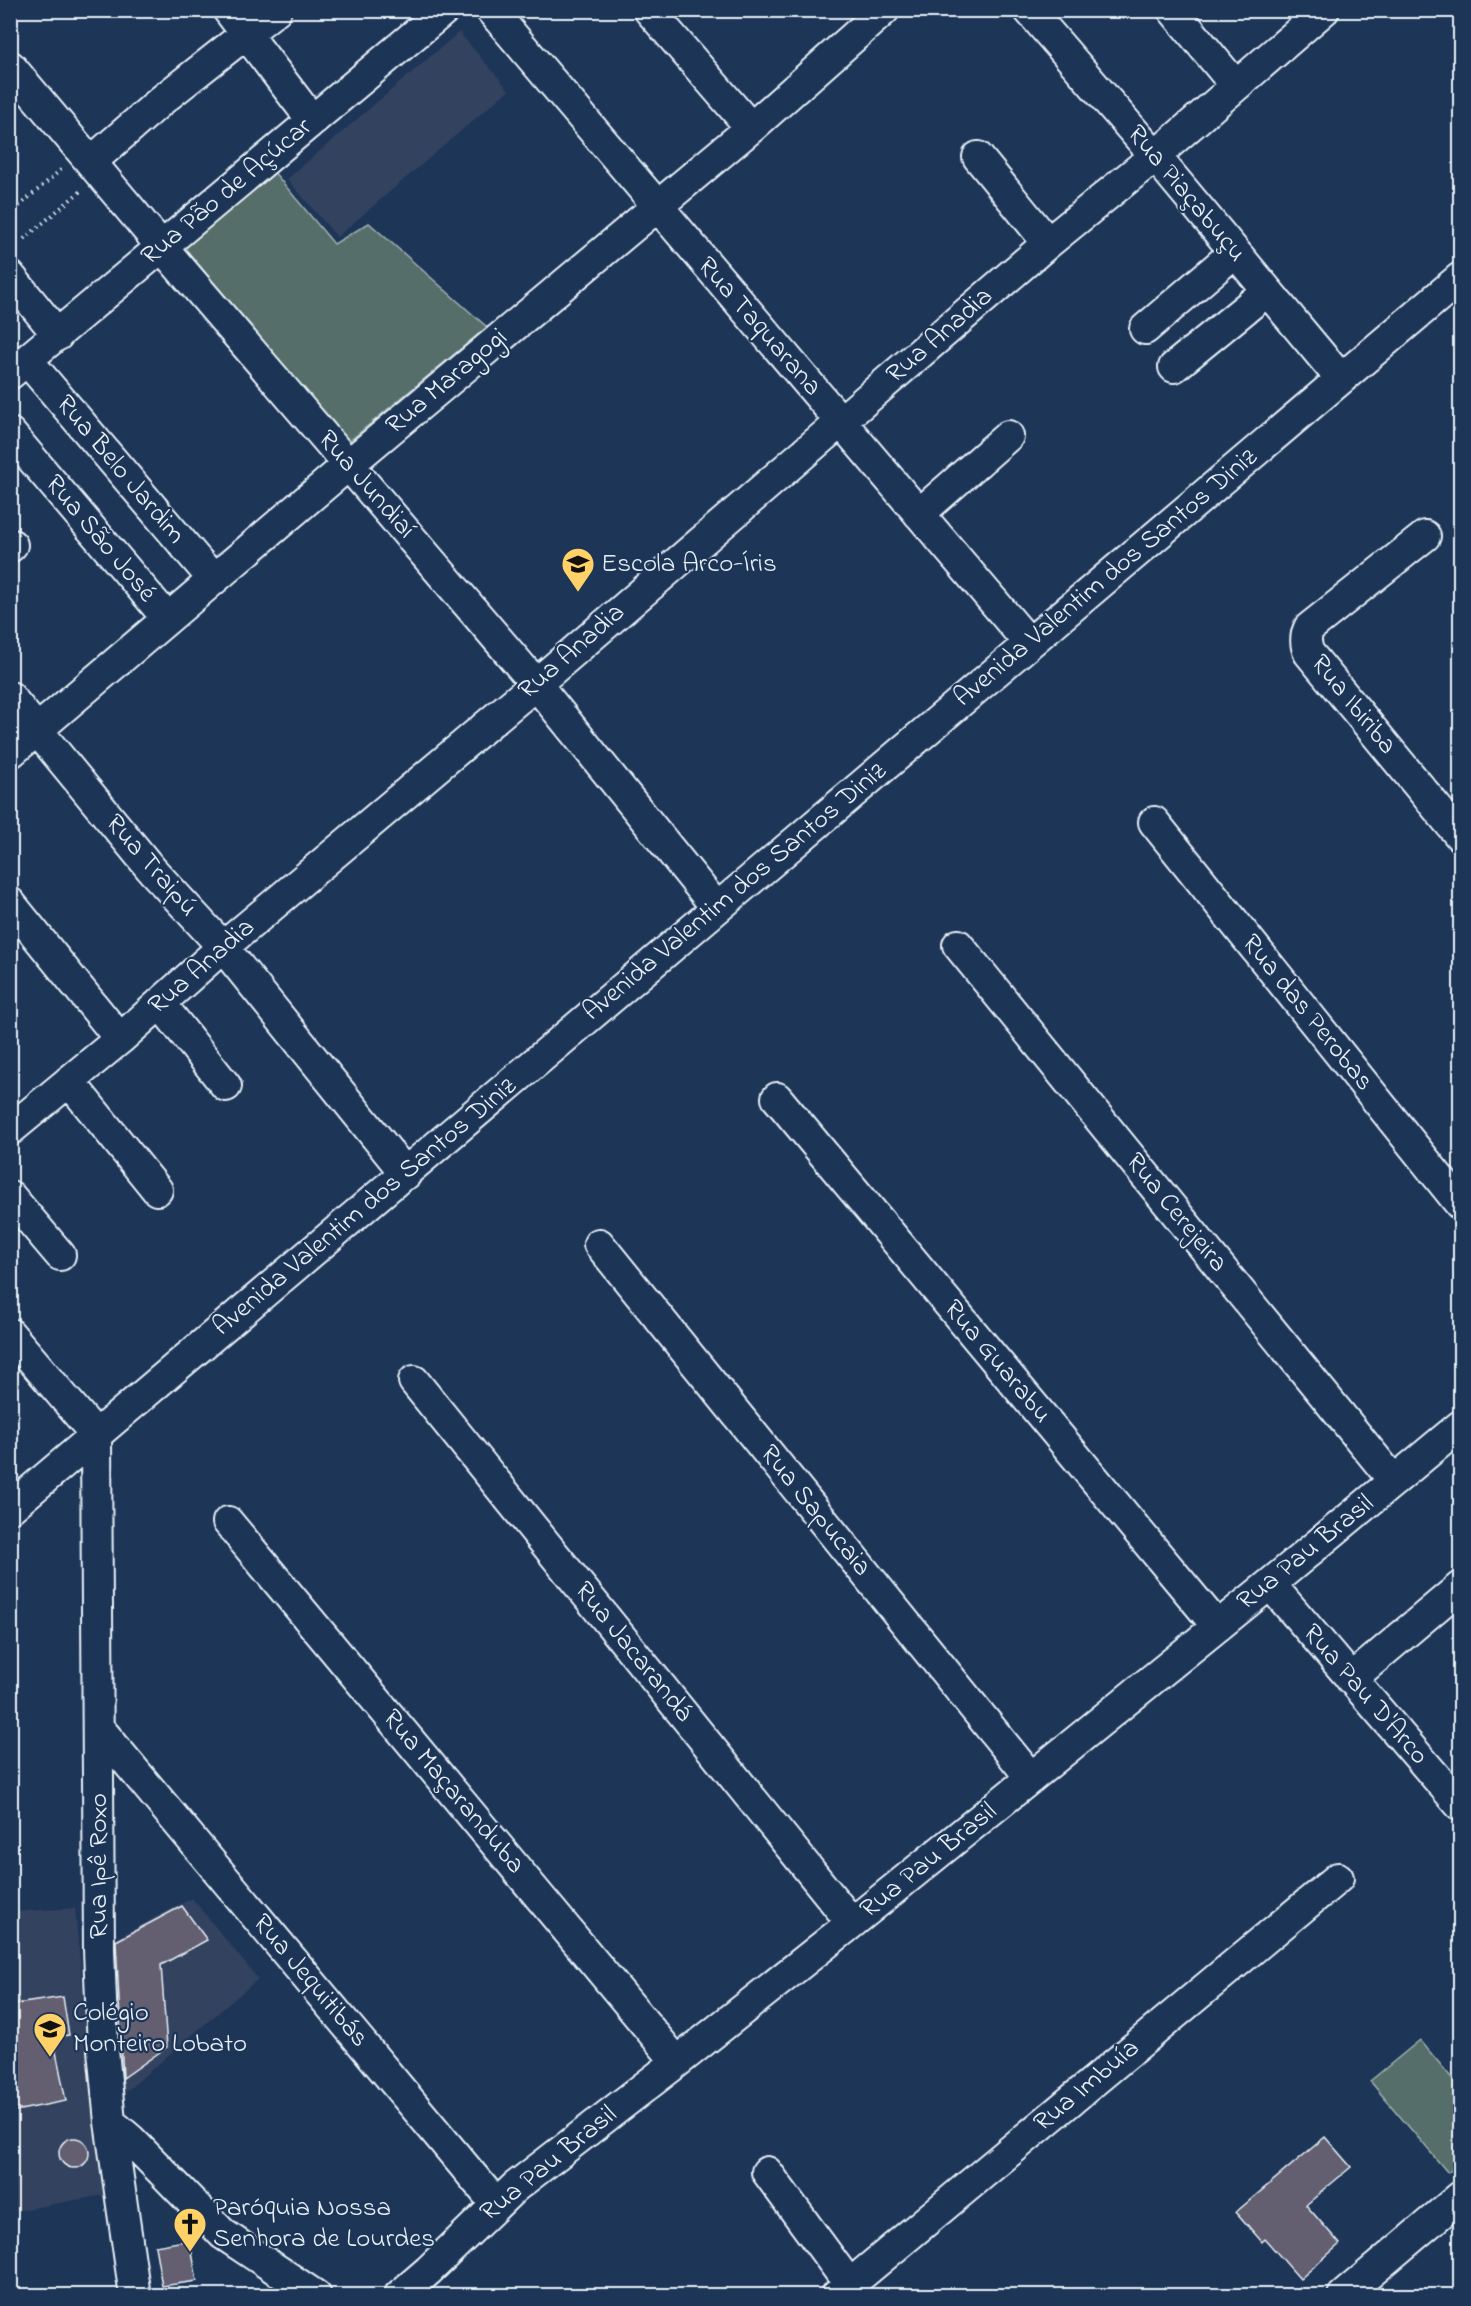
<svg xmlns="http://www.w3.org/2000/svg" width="1471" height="2306" viewBox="0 0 1471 2306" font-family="'Indie Flower',sans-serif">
	<rect width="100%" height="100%" fill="#1d3557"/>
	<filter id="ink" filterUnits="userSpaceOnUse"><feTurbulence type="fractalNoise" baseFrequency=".0167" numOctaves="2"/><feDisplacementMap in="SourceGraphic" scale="12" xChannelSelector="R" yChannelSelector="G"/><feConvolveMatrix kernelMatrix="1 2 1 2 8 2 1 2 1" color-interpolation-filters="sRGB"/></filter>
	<g filter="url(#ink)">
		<path fill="#32425f" d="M459,32L509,90L337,237L287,179Z
			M192,1898L258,1979L122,2095L109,1942Z
			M75,1908L103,2195L11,2212V1912Z"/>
		<path fill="#566e6a" stroke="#9fb0b1" stroke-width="1.5" d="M273,171L334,244L369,223L487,327L347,443L184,247Z
			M1420,2040L1460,2088V2162L1448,2173L1370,2081Z"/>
		<path fill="#635f71" stroke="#e8f1f8" stroke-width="1.5" d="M182,1906L207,1940L161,1965L167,2047L123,2078L116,1941Z
			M63,1997L69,2035L53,2037L66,2101L10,2112V2005Z
			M1325,2137L1351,2167L1306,2205L1340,2244L1300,2279L1265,2239L1262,2242L1236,2212Z
			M59 2153a15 15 0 1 1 30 0a15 15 0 1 1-30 0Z
			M190,2240L197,2281L162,2286L155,2246Z"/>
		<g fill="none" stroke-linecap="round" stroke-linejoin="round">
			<g stroke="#e8f1f8" stroke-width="34">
				<path id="minor" d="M228,10L312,120
					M491,10L1028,642
					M649,10L751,128
					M1029,10L1155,156L1341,379
					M1173,10L1236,86
					M10,66L162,247L536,684L717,908
					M978,157L1048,243
					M92,161L162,100L276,10
					M10,276L58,335
					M1145,329L1235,252
					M27,360L213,579
					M1174,367L1267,291
					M10,374L444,10
					M10,433L167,618
					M919,514L1008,436
					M1425,536L1309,628C1305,637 1305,644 1309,653L1460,836
					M10,547L12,545
					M10,697L152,870L223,947L406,1174
					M10,753L348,465L751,128L884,10
					M1154,822L1460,1204
					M10,903L120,1039
					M958,945L1394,1481
					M160,1003L226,1086
					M69,1081L157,1190
					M777,1098L1217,1626
					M10,1130L120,1039L223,947L536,684L1048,243L1155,156L1324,10
					M10,1196L60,1255
					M599,1244L1031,1778
					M10,1334L96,1435L99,1949L103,2050L110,2122L135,2296
					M414,1381L852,1923
					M10,1508L1460,278
					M228,1522L677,2062
					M1270,1584L1460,1805
					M1351,1679L1460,1587
					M98,1727L496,2204
					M110,2122L131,2140L223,2234L316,2296
					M767,2172L849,2284
					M399,2296L428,2271L515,2187L677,2062L852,1923L1270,1584L1460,1426
					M836,2296L1338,1878
					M1343,2296L1460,2197"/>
			</g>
			<path stroke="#e8f1f8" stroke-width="4" stroke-dasharray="1.5 4.5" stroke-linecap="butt" d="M10,214L64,167
				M24,239L83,189"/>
			<use href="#minor" stroke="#1d3557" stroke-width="30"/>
		</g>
	</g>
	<defs>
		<g id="school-pin" transform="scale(1.725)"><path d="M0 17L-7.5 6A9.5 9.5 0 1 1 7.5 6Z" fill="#ffd166" stroke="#1d3557"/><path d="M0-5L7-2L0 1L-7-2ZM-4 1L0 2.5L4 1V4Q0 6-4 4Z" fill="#111"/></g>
		<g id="church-pin" transform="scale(1.725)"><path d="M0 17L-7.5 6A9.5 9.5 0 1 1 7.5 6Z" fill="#ffd166" stroke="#1d3557"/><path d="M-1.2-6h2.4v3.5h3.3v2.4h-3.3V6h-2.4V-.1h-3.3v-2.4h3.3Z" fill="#111"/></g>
	</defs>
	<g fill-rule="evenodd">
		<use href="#school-pin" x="578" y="564"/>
		<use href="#school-pin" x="50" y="2029"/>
		<use href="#church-pin" x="190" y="2224"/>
	</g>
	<g text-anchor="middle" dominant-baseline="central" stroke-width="4.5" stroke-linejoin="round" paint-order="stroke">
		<g font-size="27" fill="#e8f1f8" stroke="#1d3557">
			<text transform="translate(227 192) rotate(-40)">Rua Pão de Açúcar</text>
			<text transform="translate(1186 194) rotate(50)">Rua Piaçabuçu</text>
			<text transform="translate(759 327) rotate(49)">Rua Taquarana</text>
			<text transform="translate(940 336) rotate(-41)">Rua Anadia</text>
			<text transform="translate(447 382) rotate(-40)">Rua Maragogi</text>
			<text transform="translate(120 470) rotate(50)">Rua Belo Jardim</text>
			<text transform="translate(366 485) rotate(49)">Rua Jundiaí</text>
			<text transform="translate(100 539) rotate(50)">Rua São José</text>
			<text transform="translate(1106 578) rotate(-40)">Avenida Valentim dos Santos Diniz</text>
			<text transform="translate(572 652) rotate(-41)">Rua Anadia</text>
			<text transform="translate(1353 705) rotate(51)">Rua Ibiriba</text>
			<text transform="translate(151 866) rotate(49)">Rua Traipú</text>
			<text transform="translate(735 892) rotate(-40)">Avenida Valentim dos Santos Diniz</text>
			<text transform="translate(202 967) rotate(-41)">Rua Anadia</text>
			<text transform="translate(1307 1013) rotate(51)">Rua das Perobas</text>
			<text transform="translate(365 1207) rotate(-40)">Avenida Valentim dos Santos Diniz</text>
			<text transform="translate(1176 1213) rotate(51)">Rua Cerejeira</text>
			<text transform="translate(997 1362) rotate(50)">Rua Guarabu</text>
			<text transform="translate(815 1511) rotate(51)">Rua Sapucaia</text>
			<text transform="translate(1306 1553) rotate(-39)">Rua Pau Brasil</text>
			<text transform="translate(633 1652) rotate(51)">Rua Jacarandá</text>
			<text transform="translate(1365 1695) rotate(49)">Rua Pau D'Arco</text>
			<text transform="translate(453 1792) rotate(50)">Rua Maçaranduba</text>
			<text transform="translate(929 1861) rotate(-39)">Rua Pau Brasil</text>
			<text transform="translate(99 1866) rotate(-90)">Rua Ipê Roxo</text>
			<text transform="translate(310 1981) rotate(50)">Rua Jequitibás</text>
			<text transform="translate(1087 2086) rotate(-40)">Rua Imbuía</text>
			<text transform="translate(549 2164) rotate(-39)">Rua Pau Brasil</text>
		</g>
		<g font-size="27" fill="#e8f1f8" stroke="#1d3557" text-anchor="start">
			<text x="601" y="564">Escola Arco-Íris</text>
			<text x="73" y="2013">Colégio<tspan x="73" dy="31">Monteiro Lobato</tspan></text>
			<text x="213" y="2208">Paróquia Nossa<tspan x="213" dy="31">Senhora de Lourdes</tspan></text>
		</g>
	</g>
	<rect width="1471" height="2306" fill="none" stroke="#1d3557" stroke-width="36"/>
	<rect x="18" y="18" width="1435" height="2270" fill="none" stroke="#e8f1f8" stroke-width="2" filter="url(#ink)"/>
</svg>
